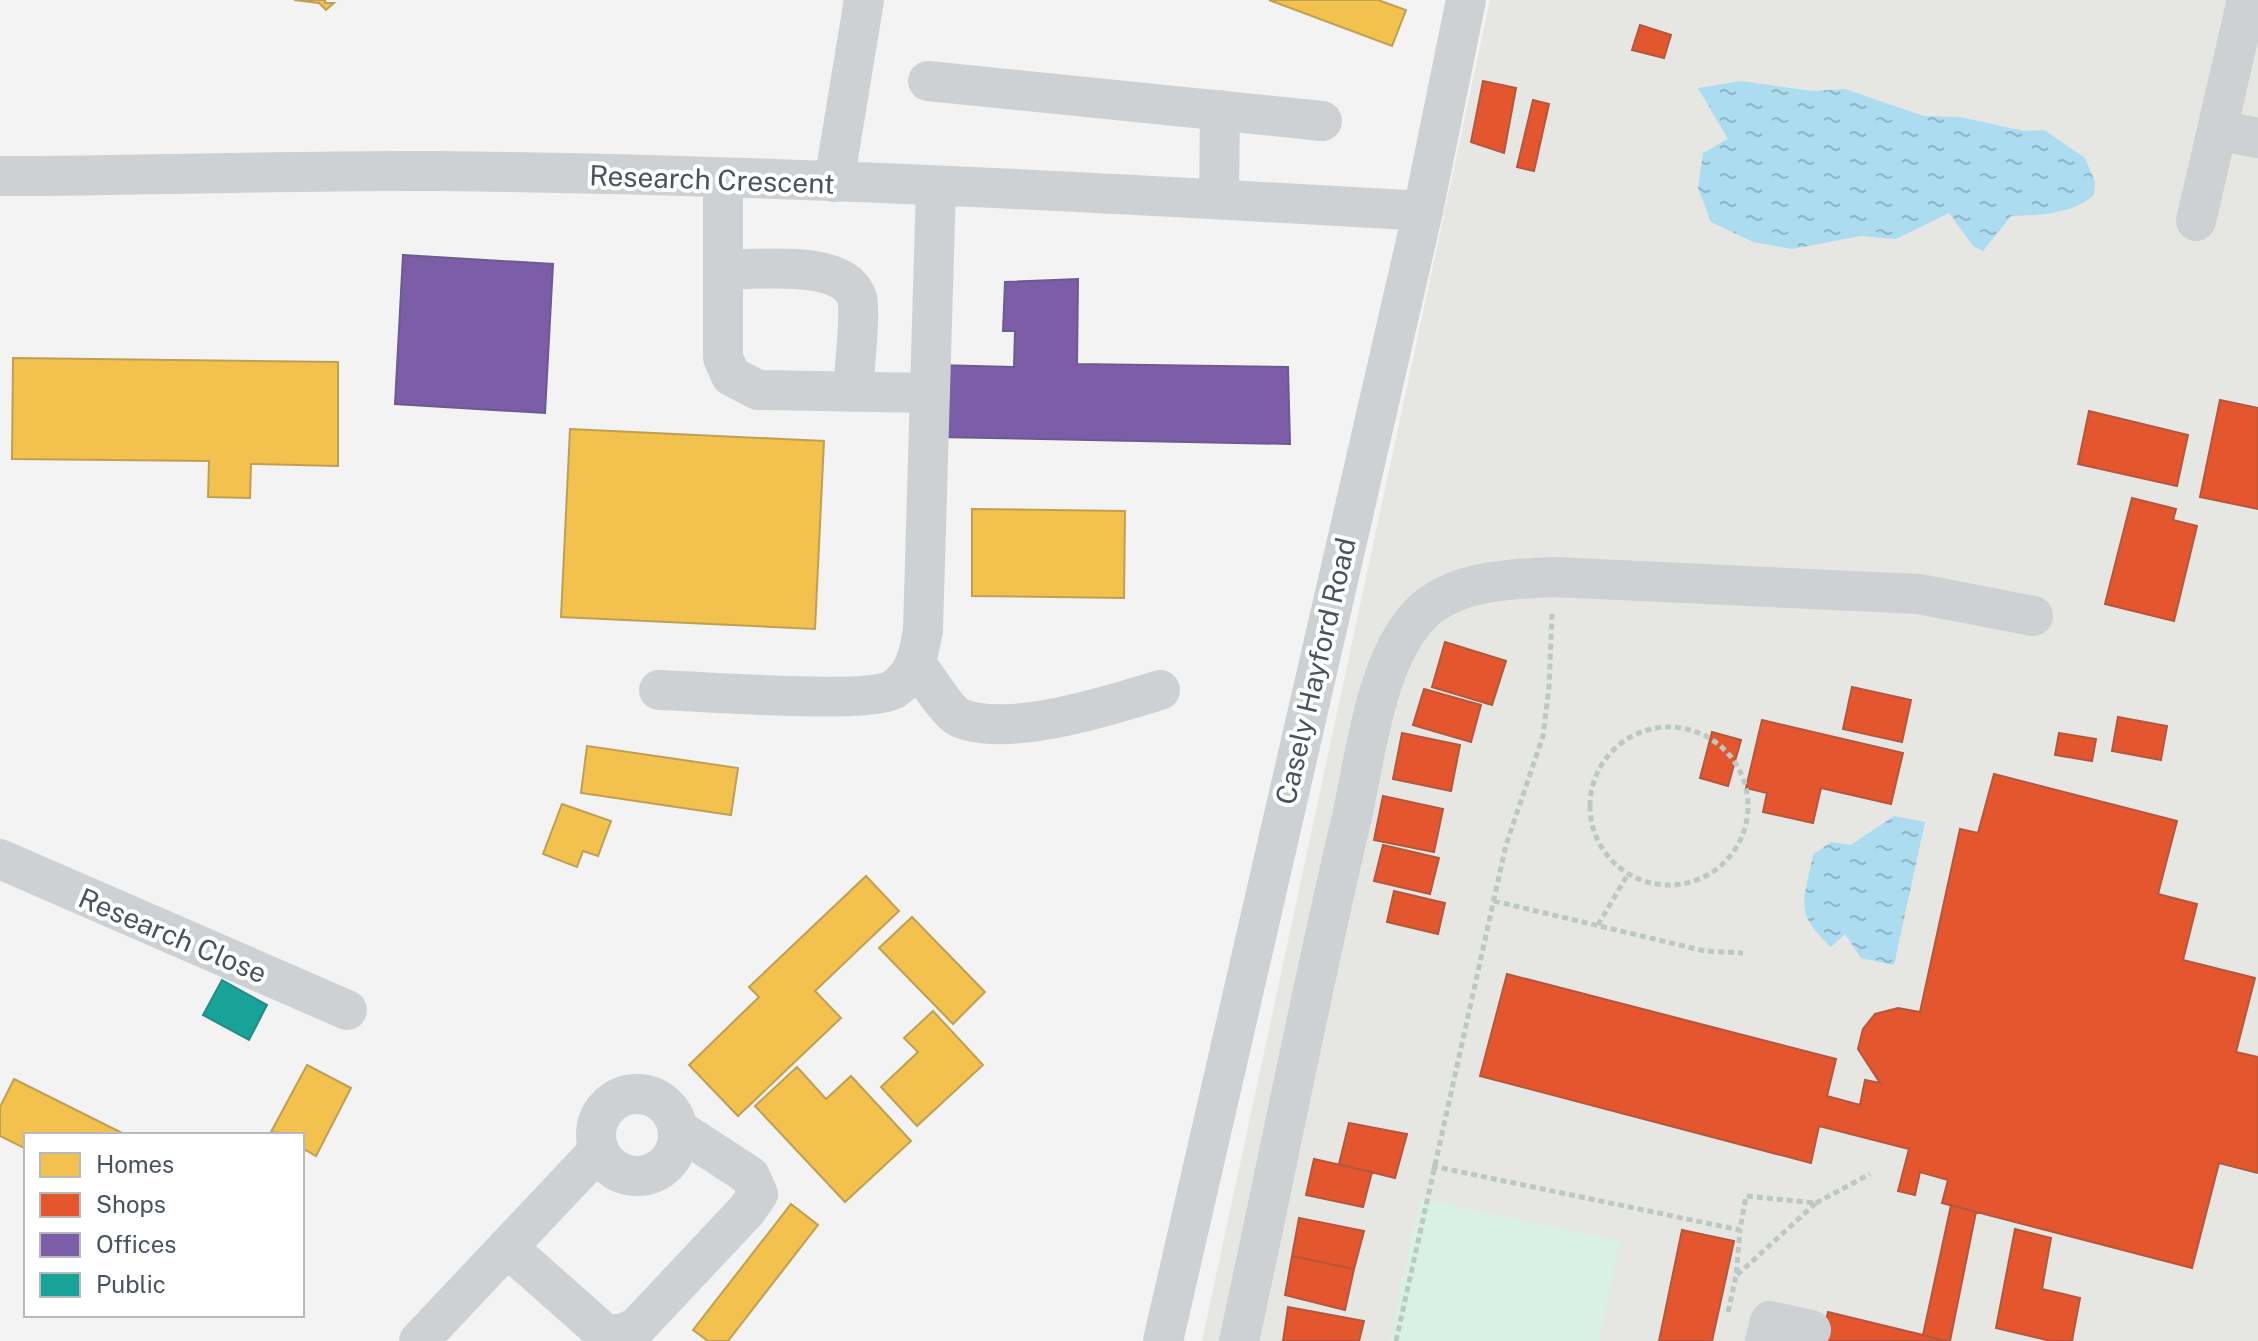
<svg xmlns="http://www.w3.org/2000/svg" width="2258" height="1341" viewBox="0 0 2258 1341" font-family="'Public Sans',sans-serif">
	<defs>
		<pattern id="water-ripples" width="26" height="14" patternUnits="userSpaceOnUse" patternTransform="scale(2)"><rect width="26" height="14" fill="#acdcef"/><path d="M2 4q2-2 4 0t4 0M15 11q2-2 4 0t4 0" fill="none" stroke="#8eb5c5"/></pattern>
	</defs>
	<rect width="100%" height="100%" fill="#f3f3f3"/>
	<path fill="#e6e6e2" d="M1490,0H2258V1341H1202Z"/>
	<path fill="#d8f1e4" d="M1420,1199L1620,1241L1599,1341H1390Z"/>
	<path fill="url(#water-ripples)" d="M1741,81L1813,91L1845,89L1924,116L1960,117L2024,131L2044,130L2085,158L2095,182L2094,195C2070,215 2041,215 2011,216L1983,251L1973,246L1949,213L1896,239L1861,236L1792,249L1753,242L1711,222L1698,188L1703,153L1728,139L1698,88Z
		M1894,816L1925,822L1894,965L1861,958L1845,934L1831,947C1793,912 1804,902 1813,855L1831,842L1851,845Z"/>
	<path fill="#f2c14e" stroke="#bfa053" stroke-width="2" d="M294,0H325V3H334L326,10L319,3Z
		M1269,0H1378L1406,10L1392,46Z
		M13,358L338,362V466L251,464L250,498L208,497L209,461L12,459Z
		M570,429L824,441L815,629L561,617Z
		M972,509L1125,511L1124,598L972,596Z
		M587,746L738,768L731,815L581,793Z
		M562,804L611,821L598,856L583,851L577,867L543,854Z
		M866,876L899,911L815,991L841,1018L738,1116L689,1065L759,997L749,987Z
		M912,917L985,992L953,1024L879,948Z
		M933,1011L983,1065L917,1126L881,1087L918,1052L904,1038Z
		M307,1065L351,1088L316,1156L302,1148V1135L271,1132Z
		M797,1067L826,1099L851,1076L911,1141L845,1202L755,1106Z
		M14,1079L126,1135H26V1149L0,1136V1107Z
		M791,1204L818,1225L728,1341H708L693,1330Z"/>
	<path fill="#e4572e" stroke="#b6563d" stroke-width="2" d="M1640,25L1671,35L1664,58L1632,50Z
		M1483,81L1516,88L1504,153L1471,142Z
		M1533,100L1549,104L1534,171L1517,167Z
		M2220,400L2258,408V509L2200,497Z
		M2089,411L2188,435L2177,486L2078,464Z
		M2132,498L2176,509L2173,520L2197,526L2174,621L2105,604Z
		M1445,642L1506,661L1492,705L1432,687Z
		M1852,687L1911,700L1902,742L1843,729Z
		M1424,689L1481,705L1471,742L1413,725Z
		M2118,717L2167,726L2161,760L2112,751Z
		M1762,720L1903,753L1891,804L1821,788L1813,823L1763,812L1767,793L1746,788Z
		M1712,732L1741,740L1728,786L1700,778Z
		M1402,733L1460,745L1451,791L1393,779Z
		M2059,733L2096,739L2092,761L2055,755Z
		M1994,774L2177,821L2158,894L2197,904L2183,960L2255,978L2236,1052L2258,1057V1173L2219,1163L2192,1268L1942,1203L1948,1180L1920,1172L1915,1195L1898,1191L1909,1149L1819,1126L1811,1163L1480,1076L1507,974L1836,1059L1827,1096L1860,1105L1865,1080L1880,1083L1858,1049L1863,1029L1875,1014L1898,1008L1920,1012L1960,829L1978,833Z
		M1383,796L1443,809L1434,852L1374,840Z
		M1383,845L1439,858L1430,894L1374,881Z
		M1394,891L1445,903L1438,934L1387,922Z
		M1349,1123L1407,1134L1395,1178L1339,1164Z
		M1314,1159L1372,1172L1363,1207L1306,1195Z
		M1951,1205L1976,1212L1950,1341H1945L1923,1335Z
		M1299,1218L1364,1231L1354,1269L1292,1256Z
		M2015,1229L2051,1238L2042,1289L2080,1298L2072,1341H2051L1996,1328Z
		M1682,1230L1734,1241L1712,1341H1659Z
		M1292,1256L1354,1269L1345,1310L1285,1295Z
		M1288,1307L1364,1321L1359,1341H1283Z
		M1828,1312L1923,1335L1945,1341H1821Z"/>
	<path fill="#7b5ea7" stroke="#6c5b91" stroke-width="2" d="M403,255L553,264L545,413L395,404Z
		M1078,279L1077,364L1288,367L1290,444L937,437V365L1014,367L1015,331H1003L1005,282Z"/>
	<path fill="#17a398" stroke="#268b87" stroke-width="2" d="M222,980L267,1005L249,1040L203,1015Z"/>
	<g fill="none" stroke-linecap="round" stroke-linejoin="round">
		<path stroke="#bcc8c4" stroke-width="5" stroke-dasharray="6 4" stroke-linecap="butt" d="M1590 806a79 79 0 1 1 158 0a79 79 0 1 1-158 0Z
			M1494,901L1705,951L1743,953
			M1598,925L1628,874
			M1432,1166L1740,1230L1746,1196L1816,1203L1736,1276
			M1816,1203L1870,1174
			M1728,1312L1736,1276L1740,1230
			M1396,1341L1506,845L1543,736L1549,687L1552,614"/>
		<path stroke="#ced1d4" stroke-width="40" d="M928,81L1322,121
			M2217,130L2258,138
			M0,176C145,176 291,170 436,171C765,174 1094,192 1423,211
			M723,178V358L731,376L758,390L928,393
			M834,182L864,0
			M1219,199L1220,110
			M2196,221L2247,0
			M723,270C756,270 844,258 857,298C861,313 854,372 853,392
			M917,665C926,677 948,713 960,718C1009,738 1111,705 1160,690
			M659,690C700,691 868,705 894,689C916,675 919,653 923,630L936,186
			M0,859L347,1010
			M596 1135a41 41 0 1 1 82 0a41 41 0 1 1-82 0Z
			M507,1247L605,1334H622L637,1327L747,1210L758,1194L750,1176L678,1129
			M419,1341L599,1150
			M1163,1341L1423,211L1466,0
			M1239,1341C1277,1168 1310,994 1351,821C1365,760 1374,670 1414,621C1447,580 1507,579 1554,577L1919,594L2033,616
			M1765,1341L1770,1321L1811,1330"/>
	</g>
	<g text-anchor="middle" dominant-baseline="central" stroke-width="8" stroke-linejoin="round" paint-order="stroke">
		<g font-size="28" fill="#49535f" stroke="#fff">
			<text transform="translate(712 179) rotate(2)">Research Crescent</text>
			<text transform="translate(1315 671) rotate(-77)">Casely Hayford Road</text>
			<text transform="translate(173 935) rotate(23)">Research Close</text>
		</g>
	</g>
	<rect x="24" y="1133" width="280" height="184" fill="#ffffff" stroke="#b6babf" stroke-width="2"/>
	<rect x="40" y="1153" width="40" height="24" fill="#f2c14e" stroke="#b6babf" stroke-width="2"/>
	<text x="96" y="1173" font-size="24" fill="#49535f">Homes</text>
	<rect x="40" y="1193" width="40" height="24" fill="#e4572e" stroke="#b6babf" stroke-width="2"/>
	<text x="96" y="1213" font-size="24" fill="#49535f">Shops</text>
	<rect x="40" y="1233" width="40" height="24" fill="#7b5ea7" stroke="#b6babf" stroke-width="2"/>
	<text x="96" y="1253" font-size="24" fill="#49535f">Offices</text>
	<rect x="40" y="1273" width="40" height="24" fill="#17a398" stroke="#b6babf" stroke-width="2"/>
	<text x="96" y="1293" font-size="24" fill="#49535f">Public</text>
</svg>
